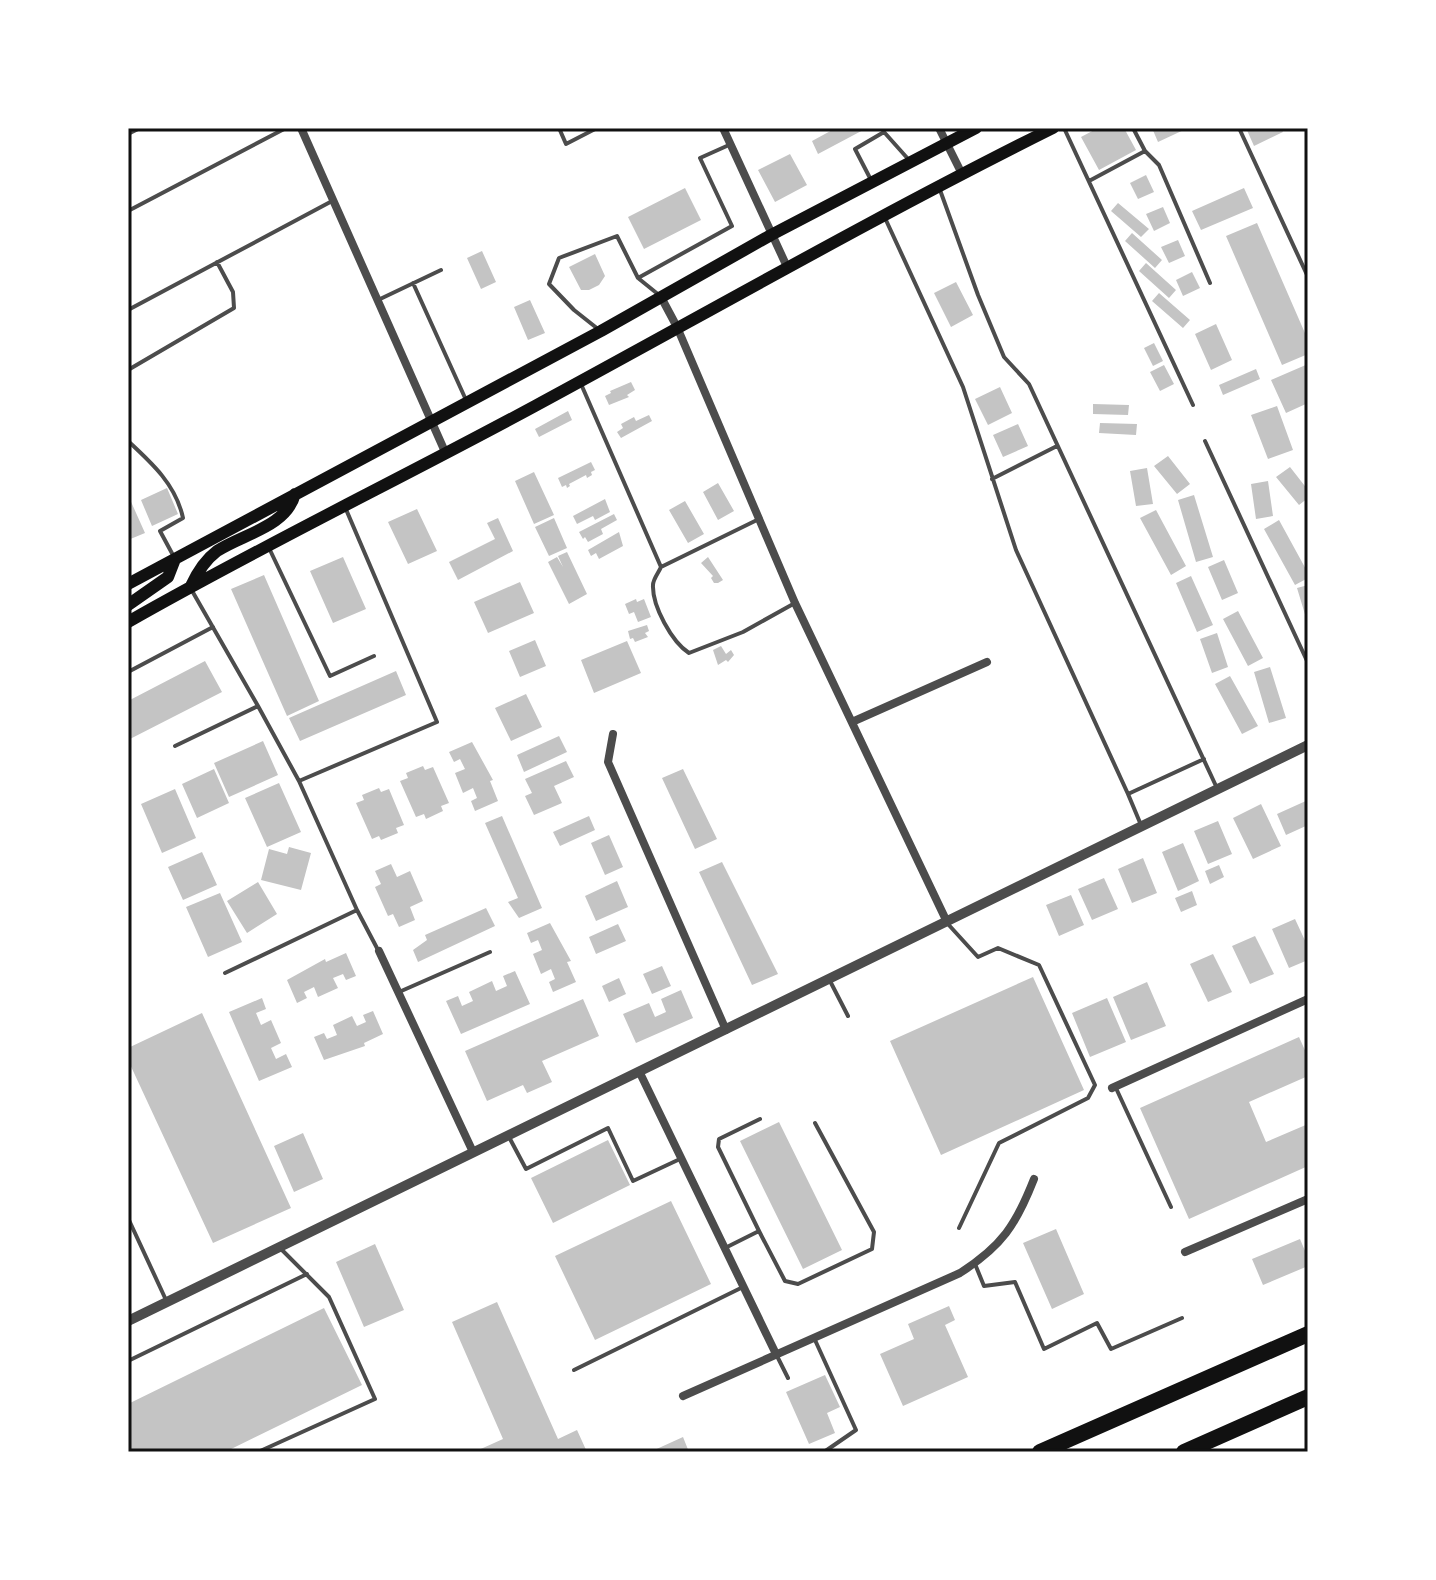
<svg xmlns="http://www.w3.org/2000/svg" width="1436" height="1580" viewBox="0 0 1436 1580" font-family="'Exo 2',sans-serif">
	<rect width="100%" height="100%" fill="#fff"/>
	<path fill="#c4c4c4" d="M836,128H867L818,154L812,141Z
		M1098,128H1124L1136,150L1099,170L1081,137Z
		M1152,128H1188L1158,142Z
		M1246,128H1281L1283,132L1254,146Z
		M790,154L807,185L775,202L758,170Z
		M1146,175L1154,192L1138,199L1130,183Z
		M685,188L701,220L644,249L628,217Z
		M1244,188L1253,208L1201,230L1192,211Z
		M1118,203L1149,229L1141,237L1111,211Z
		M1163,207L1170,223L1154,231L1146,214Z
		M1257,223L1308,340V354L1282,365L1226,236Z
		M1132,233L1162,260L1155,268L1125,241Z
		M1178,240L1185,256L1169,263L1161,247Z
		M482,251L496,282L481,289L467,258Z
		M595,254L605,276L599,285L589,290H581L569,267Z
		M1146,263L1176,290L1169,298L1139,271Z
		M1192,272L1200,288L1183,296L1176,280Z
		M956,282L973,315L951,327L934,293Z
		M1159,293L1190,320L1183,328L1152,301Z
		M530,300L545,333L528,340L514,307Z
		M1216,324L1232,360L1211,370L1195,334Z
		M1154,343L1163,361L1153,366L1144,348Z
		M1308,364V403L1286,413L1271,380Z
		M1164,365L1174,384L1160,391L1150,372Z
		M1256,369L1260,379L1223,395L1219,385Z
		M631,382L635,390L627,395L629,397L609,405L605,396L611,393L610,391Z
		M1000,387L1012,413L988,425L975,399Z
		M1093,404L1129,405L1128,415L1093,414Z
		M1277,406L1293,450L1268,459L1251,415Z
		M568,411L572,420L539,437L535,429Z
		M649,415L652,421L621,438L617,432L623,428L621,424L634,417L636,421Z
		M1100,423L1137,424L1136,435L1099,433Z
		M1018,424L1028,446L1003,457L993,435Z
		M1168,456L1190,484L1177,494L1154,466Z
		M591,462L595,470L591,472L592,475L587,478L586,475L569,484L570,486L567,488L566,485L562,487L558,478Z
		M1290,467L1308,490V498L1299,505L1276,477Z
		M1147,468L1153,504L1136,506L1130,471Z
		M534,472L554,515L534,524L515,481Z
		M1268,481L1273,516L1256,519L1251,484Z
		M718,483L734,511L718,520L703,492Z
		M167,488L178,514L152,526L141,500Z
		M128,495L145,533L128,540Z
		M1194,495L1213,557L1196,562L1178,500Z
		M605,499L610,512L595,520L593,516L577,524L573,516Z
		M685,501L704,534L688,543L669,510Z
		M417,509L437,551L408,564L388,522Z
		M1156,510L1186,566L1171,575L1140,518Z
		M614,514L617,520L601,529L603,534L588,542L585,537L583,539L579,532Z
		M498,518L513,551L458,580L449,562L495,539L487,523Z
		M554,518L567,548L549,556L535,527Z
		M1279,520L1308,573V578L1295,585L1264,529Z
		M619,532L623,546L599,559L596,553L591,556L588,550Z
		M567,552L587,594L569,604L548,562L557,557L563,567L558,556Z
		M343,557L366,609L333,623L310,571Z
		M708,557L723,580L718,583H714L711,578L713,576L701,563Z
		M1224,560L1238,593L1222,600L1208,567Z
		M264,575L319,701L287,716L231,589Z
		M1191,576L1213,625L1197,632L1176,583Z
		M520,582L534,613L488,633L474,602Z
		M1308,585V620L1307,621L1297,588Z
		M636,599L637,602L644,599L651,617L638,622L634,612L629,614L625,604Z
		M1238,611L1263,658L1248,666L1223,619Z
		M647,625L649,631L645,633L648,637L635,642L633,638L630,639L628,631Z
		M1217,633L1228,667L1212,673L1200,639Z
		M535,640L546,666L520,677L509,651Z
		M627,641L641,673L594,693L581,660Z
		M721,646L726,654L731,650L734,655L728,662L726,660L718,665L713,650Z
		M205,661L222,692L128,740V701Z
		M1270,667L1286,718L1269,723L1254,672Z
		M396,671L406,695L300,741L289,718Z
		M1230,676L1258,726L1242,734L1215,684Z
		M526,694L542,727L511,741L495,708Z
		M559,736L567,752L524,772L517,755Z
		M263,741L278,775L229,797L214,763Z
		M472,742L493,780L490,781L498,801L475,811L471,801L477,798L473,788L463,793L455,773L465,769L460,759L454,762L449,752Z
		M566,761L574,777L554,786L562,803L534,815L525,796L532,793L525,779Z
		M423,766L425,770L433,767L449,803L441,806L443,811L426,819L424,814L416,817L400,781L408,778L406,773Z
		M214,769L229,803L197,818L182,784Z
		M683,769L717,839L695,849L662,778Z
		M279,783L301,832L267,847L245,798Z
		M379,788L381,792L389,789L404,825L396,828L398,833L381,840L379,836L372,839L356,803L364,800L362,795Z
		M175,789L196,838L162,853L141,804Z
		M1308,800V825L1286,835L1277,814Z
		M1261,804L1281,846L1253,859L1233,818Z
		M502,816L542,908L519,918L508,902L518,898L485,823Z
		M589,816L595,830L560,846L553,832Z
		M1218,821L1232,854L1208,864L1194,831Z
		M609,835L623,867L605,875L591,843Z
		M1183,843L1199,881L1178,891L1162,852Z
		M289,847L311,853L301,890L261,880L269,849L287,854Z
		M202,852L217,885L183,900L168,867Z
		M1143,858L1157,893L1132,903L1118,869Z
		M722,862L778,974L752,985L699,872Z
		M391,864L397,877L410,871L423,901L410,907L415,920L399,927L393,914L388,916L375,887L381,884L375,871Z
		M1219,865L1224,877L1210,884L1205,871Z
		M1104,878L1118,909L1092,920L1078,889Z
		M617,881L628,907L596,921L585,896Z
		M258,882L277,914L247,933L227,901Z
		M1192,891L1197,905L1181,912L1175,898Z
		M220,893L242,942L208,957L186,907Z
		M1071,895L1084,925L1059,936L1046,905Z
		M486,908L495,926L418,962L413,950L427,940L425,935Z
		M1295,919L1308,947V960L1289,968L1272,929Z
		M550,923L571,961L567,962L576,982L553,992L549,982L555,979L551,969L541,974L533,954L542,950L538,940L531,943L527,933Z
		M618,924L626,941L596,954L589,937Z
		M1255,936L1274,974L1250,984L1232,946Z
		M346,953L356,976L346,980L343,974L333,978L338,988L318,997L314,987L304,992L307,998L297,1003L287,980L325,959L326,962Z
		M1213,954L1232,992L1208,1002L1190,964Z
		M662,966L671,986L652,994L643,974Z
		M515,971L530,1004L461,1034L446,1001L458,996L462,1006L473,1001L469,992L492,981L496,991L507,986L503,976Z
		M1033,977L1084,1090L941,1155L890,1041Z
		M619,978L626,994L609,1002L602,986Z
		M1147,982L1166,1026L1131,1040L1113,997Z
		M681,990L693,1018L636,1043L623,1014L649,1003L655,1017L666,1012L661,999Z
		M262,998L266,1009L256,1013L261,1025L271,1020L281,1043L271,1048L276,1059L286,1054L292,1067L259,1081L229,1012Z
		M1107,998L1126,1042L1090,1057L1072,1013Z
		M583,999L599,1036L542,1061L552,1082L527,1093L523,1085L487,1101L465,1051Z
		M373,1011L383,1034L364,1043L365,1046L324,1060L314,1037L324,1033L327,1039L337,1035L333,1025L352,1016L357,1026L366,1022L363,1015Z
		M202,1013L291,1208L213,1243L128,1060V1048Z
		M1299,1037L1308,1057V1076L1249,1102L1266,1142L1308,1124V1166L1189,1219L1140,1108Z
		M779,1122L842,1250L803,1269L740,1141Z
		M303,1133L323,1179L294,1192L274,1146Z
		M608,1140L630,1185L553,1223L531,1178Z
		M671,1201L711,1284L595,1340L555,1256Z
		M1056,1229L1084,1294L1052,1309L1023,1243Z
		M1300,1239L1308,1258V1266L1263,1285L1252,1259Z
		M375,1244L404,1310L364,1327L336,1262Z
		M497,1302L558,1439L577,1430L587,1452H474L503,1439L452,1322Z
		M949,1306L955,1320L945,1325L968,1377L903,1406L880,1354L914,1339L908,1324Z
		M324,1308L362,1385L225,1452H128V1404Z
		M825,1375L840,1407L827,1413L835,1433L809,1444L786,1392Z
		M683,1437L689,1452H650Z"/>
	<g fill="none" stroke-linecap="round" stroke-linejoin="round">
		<path stroke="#4c4c4c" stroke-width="4" d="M559,128L566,144L597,128
			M1064,128L1193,405
			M1239,128L1308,277
			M128,134L140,128
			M1145,151L1159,165L1210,283
			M871,180L855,149L884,132L909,160
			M1089,181L1145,151L1133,128
			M940,190L978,295L1004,357L1029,384L1216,786
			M128,211L286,128
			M885,218L963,387L1016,550L1128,794L1204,759
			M638,278L732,226L700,158L729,145
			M413,283L466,400
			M378,300L441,270
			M128,310L334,200
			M598,329L574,310L549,284L559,258L617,236L638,278L659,295
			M128,370L234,308L233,292L217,262
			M581,384L661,567L757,520
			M128,441C152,463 176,485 183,518L160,531L174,557
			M1205,441L1308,663
			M992,479L1057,446
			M269,548L330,676L374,656
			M661,567C659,572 653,579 653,585C652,606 672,642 689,653L743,632L795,603
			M128,672L213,627
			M258,706L299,781L437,722L345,507
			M175,746L258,706L191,589
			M1128,794L1141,825
			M357,910L378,950
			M947,923L978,957L998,948L1039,965L1095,1085L1088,1098L999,1143L959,1228
			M225,973L357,910L299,781
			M829,979L848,1016
			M399,992L490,952
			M1115,1086L1171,1207
			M509,1137L526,1169L608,1128L633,1181L680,1159
			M128,1218L166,1300
			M759,1231L785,1281L798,1284L872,1249L874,1232L815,1123
			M725,1248L759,1231L718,1147L719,1139L760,1119
			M975,1264L984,1286L1015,1282L1044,1349L1097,1323L1111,1349L1182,1318
			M815,1340L856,1430L824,1452
			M777,1356L788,1378
			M128,1361L307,1274
			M574,1370L743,1287
			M258,1452L375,1399L329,1297L280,1248"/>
		<path stroke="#4c4c4c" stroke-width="8" d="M301,128L446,454
			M723,128L788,269
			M939,128L962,174
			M661,297L677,327L795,603L947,922
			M852,722L987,662
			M613,734L608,762L726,1030
			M379,951L473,1152
			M639,1071L776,1354
			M1112,1088L1308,999
			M1185,1252L1308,1199
			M683,1396L960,1273C1002,1246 1016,1225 1034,1179"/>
		<path stroke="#4c4c4c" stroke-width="10" d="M128,1321L1308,745"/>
		<path stroke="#111" stroke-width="12" d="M128,584L601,331L771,235L976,128
			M191,586C197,573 205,560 217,551C243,534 286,527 295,494
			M128,605L168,577L175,559
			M128,622C261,546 400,479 535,406C707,313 878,215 1053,128"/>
		<path stroke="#111" stroke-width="16" d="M1040,1452L1308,1334
			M1184,1452L1308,1397"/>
	</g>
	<rect width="1436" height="1580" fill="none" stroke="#ffffff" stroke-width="260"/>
	<rect x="130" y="130" width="1176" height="1320" fill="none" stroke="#111" stroke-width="3"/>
</svg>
